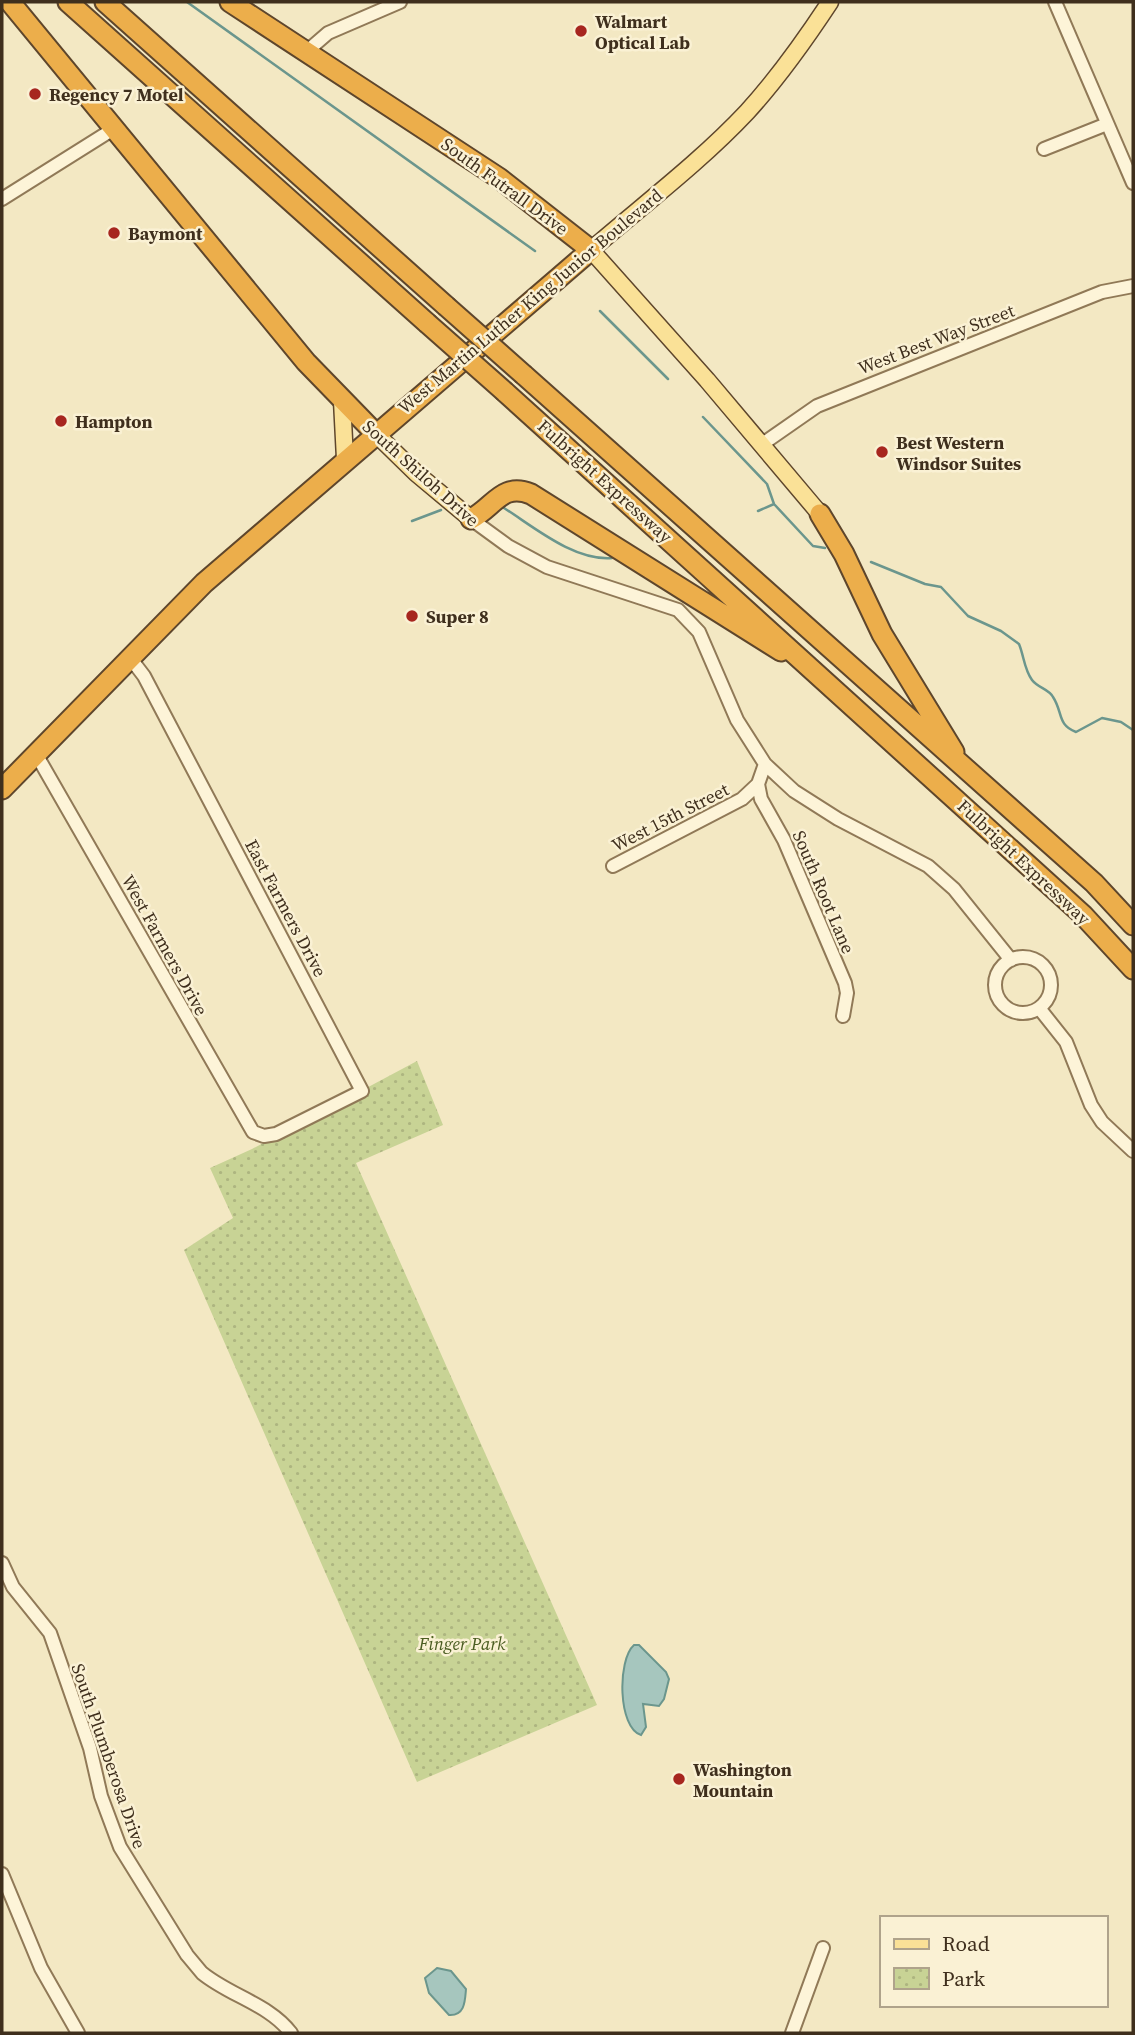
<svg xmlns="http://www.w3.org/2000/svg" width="1135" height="2035" viewBox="0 0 1135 2035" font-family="'Source Serif 4',serif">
	<defs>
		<pattern id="park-dots" width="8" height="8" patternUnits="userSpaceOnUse" patternTransform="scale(1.75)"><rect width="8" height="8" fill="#c8d395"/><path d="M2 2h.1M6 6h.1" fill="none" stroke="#adb580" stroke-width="1.8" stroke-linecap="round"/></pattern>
	</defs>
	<rect width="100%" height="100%" fill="#f3e8c3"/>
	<path fill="url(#park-dots)" d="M417,1061L443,1125L356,1163L597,1705L417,1782L184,1250L233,1218L210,1168L252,1149Z"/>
	<path fill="#a6c6be" stroke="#6b968d" stroke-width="2" d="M634,1645H639L666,1672L669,1679L664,1699L659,1706L643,1704L646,1727L641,1735C618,1728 617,1660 634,1645Z
		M437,1968L451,1971L466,1989C465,2001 465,2016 449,2015L429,1993L425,1978Z"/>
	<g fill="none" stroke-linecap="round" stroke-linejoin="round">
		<path stroke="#6b968d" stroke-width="2.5" d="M187,2L535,251
			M600,311L668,379
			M703,417L767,484L774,504L813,546L825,548
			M504,508C534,527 574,561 612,558
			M758,511L774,504
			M412,521L441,510
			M871,562L925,584L941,587L968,616L1001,631L1019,644C1024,656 1024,669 1032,680C1038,688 1049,689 1053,697C1063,712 1057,725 1076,732L1102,718L1121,722L1133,730"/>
		<g stroke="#907957" stroke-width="16">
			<path id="minor" d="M1055,2L1133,183
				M306,52L328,33L400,2
				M1044,149L1107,124
				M2,199L115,128
				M761,445L817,406L1102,292L1133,286
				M471,519L508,546L547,567L678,610L699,632L737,720L765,764L794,791L838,819L928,866L954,889L1011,960
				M36,754L253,1132L264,1136L276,1134L362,1091L144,676L131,659
				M758,784L761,799L784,840L845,983L847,993L843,1016
				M613,866L742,799L758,784L765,764
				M995 985a28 28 0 1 1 56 0a28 28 0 1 1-56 0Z
				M1039,1008L1066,1042L1091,1105L1102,1122L1133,1151
				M2,1563L13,1587L50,1633L90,1748L101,1796L120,1847L187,1955L202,1973C230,1996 269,2004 291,2033
				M2,1874L41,1968L78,2033
				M792,2033L823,1948"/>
		</g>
		<g stroke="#5e462c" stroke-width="19">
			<path id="major" d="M342,401L345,459
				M375,433L416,473L471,519
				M820,514L707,380L591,250C643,205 700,162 747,112C778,78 805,40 830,2"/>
		</g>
		<g stroke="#5e462c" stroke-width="23">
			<path id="highway" d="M10,2L306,362L375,433
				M68,2L427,323
				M105,2L446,306
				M524,375L1094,883L1133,925
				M505,392L1083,915L1133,969
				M820,514L844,554L882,634L954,752
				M471,519C494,507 502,482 531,494L781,651
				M2,789L204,583L591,250L499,178L230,2"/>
		</g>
		<use href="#minor" stroke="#fdf4d8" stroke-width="12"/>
		<use href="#major" stroke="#fae197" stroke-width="16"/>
		<use href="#highway" stroke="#ecae4b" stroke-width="19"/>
		<g stroke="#5e462c" stroke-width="23" stroke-linecap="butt">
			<path id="highway-bridge" d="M446,306L524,375
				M427,323L505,392"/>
		</g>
		<use href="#highway-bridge" stroke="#ecae4b" stroke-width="19"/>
	</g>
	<g fill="#a7261f" stroke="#faf1d4" stroke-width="2.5">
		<circle cx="581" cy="31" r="7"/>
		<circle cx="35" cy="94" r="7"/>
		<circle cx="114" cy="233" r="7"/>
		<circle cx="61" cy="421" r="7"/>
		<circle cx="882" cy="452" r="7"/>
		<circle cx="412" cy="616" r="7"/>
		<circle cx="679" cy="1779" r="7"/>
	</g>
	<g text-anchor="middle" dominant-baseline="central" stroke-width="5" stroke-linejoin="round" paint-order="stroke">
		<g font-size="18" font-weight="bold" fill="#3f2f1d" stroke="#faf1d4" text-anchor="start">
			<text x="595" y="21">Walmart<tspan x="595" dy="21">Optical Lab</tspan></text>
			<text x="49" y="94">Regency 7 Motel</text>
			<text x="128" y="233">Baymont</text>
			<text x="75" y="421">Hampton</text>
			<text x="896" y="442">Best Western<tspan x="896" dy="21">Windsor Suites</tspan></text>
			<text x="426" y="616">Super 8</text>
			<text x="693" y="1769">Washington<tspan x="693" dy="21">Mountain</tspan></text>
		</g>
		<g font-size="18" fill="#3f2f1d" stroke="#faf1d4">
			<text transform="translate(505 186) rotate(36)">South Futrall Drive</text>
			<text transform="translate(530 301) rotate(-40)">West Martin Luther King Junior Boulevard</text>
			<text transform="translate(936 339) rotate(-21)">West Best Way Street</text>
			<text transform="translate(421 473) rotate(42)">South Shiloh Drive</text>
			<text transform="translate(605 481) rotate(42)">Fulbright Expressway</text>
			<text transform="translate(670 817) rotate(-27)">West 15th Street</text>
			<text transform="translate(1024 862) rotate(43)">Fulbright Expressway</text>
			<text transform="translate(824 892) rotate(67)">South Root Lane</text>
			<text transform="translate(286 908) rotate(62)">East Farmers Drive</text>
			<text transform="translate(165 945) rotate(61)">West Farmers Drive</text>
			<text transform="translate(109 1756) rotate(71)">South Plumberosa Drive</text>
		</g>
		<g font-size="18" font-style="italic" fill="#4b5d21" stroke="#faf1d4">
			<text x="462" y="1643">Finger Park</text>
		</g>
	</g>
	<rect width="1135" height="2035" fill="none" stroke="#3f2f1d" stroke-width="7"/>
	<rect x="880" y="1916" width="228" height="91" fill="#faf1d4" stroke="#afa38b" stroke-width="2"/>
	<rect x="894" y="1939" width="35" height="10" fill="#fae197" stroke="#afa38b" stroke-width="2"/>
	<text x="942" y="1951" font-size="21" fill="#3f2f1d">Road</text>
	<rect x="894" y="1968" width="35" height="21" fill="url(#park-dots)" stroke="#afa38b" stroke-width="2"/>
	<text x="942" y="1986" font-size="21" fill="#3f2f1d">Park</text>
</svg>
